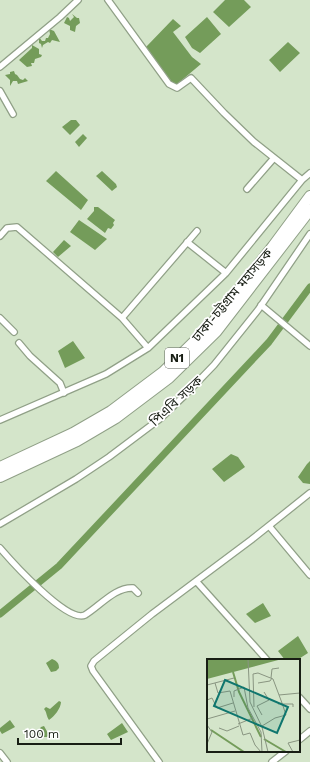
<svg xmlns="http://www.w3.org/2000/svg" width="310" height="762" viewBox="0 0 310 762" font-family="'Work Sans','Noto Sans Bengali',sans-serif">
	<rect width="100%" height="100%" fill="#d4e5ca"/>
	<path fill="#749c5a" d="M225,0H244L251,7L229,27L213,12Z
		M72,14L77,18H79L80,23L76,26L75,32L70,30V26L64,23L67,17L69,18L70,21L74,17Z
		M207,17L221,34L200,53L192,48L185,37Z
		M173,19L181,26L173,32L192,57L201,64L176,85L171,81L146,47Z
		M49,29L54,31L60,42L52,40L50,43L48,42L43,45L42,48L41,44L39,43V37L42,41H45L46,38H48L50,34Z
		M288,42L300,53L280,72L269,60Z
		M32,45L39,49V54L42,55L41,57L35,59L34,63H31L32,66L27,67L19,60L32,48Z
		M14,71L15,74L17,75L20,79L23,80L25,78L28,81L18,84L17,81H13L10,86V80L5,75L10,74V72Z
		M71,120H76L80,125L70,135L62,127Z
		M83,134L87,138L79,147L75,142Z
		M56,171L88,200L81,210L46,181Z
		M102,171L116,184L117,187L112,191L96,176Z
		M94,207H98L115,220L113,223L114,225L111,229L108,228L105,233L87,219L94,211Z
		M79,220L107,239L95,250L70,232Z
		M64,240L71,246L58,257L53,252Z
		M73,341L85,358L65,368L58,351Z
		M231,454L238,457L245,467L224,482L212,469Z
		M310,461V484L303,483L298,477L307,464Z
		M263,603L271,616L255,623L246,614Z
		M298,636L308,653L297,660H285L278,651Z
		M52,659C57,661 59,663 59,668L56,671L51,672L46,663Z
		M59,701L61,702C61,708 54,717 49,720C46,716 47,712 44,709L46,707L50,709Z
		M10,720L15,727L2,734L0,731V728Z
		M122,723L128,732L111,740L107,734Z
		M44,726L49,735L47,737H44L42,735L39,736L38,731L41,727Z"/>
	<g fill="none" stroke-linecap="round" stroke-linejoin="round">
		<path stroke="#749c5a" stroke-width="7" d="M0,614L59,566L269,342L310,287"/>
		<g stroke="#90a087" stroke-width="8">
			<path id="street" d="M108,0L169,84L177,88L191,78L224,113L254,142L302,180
				M0,67L60,17L78,0
				M0,91L13,114
				M247,189L274,158
				M0,236L7,228L17,227L122,318L197,231
				M187,242L226,273
				M261,305L310,346
				M0,318L14,332
				M122,318L148,348
				M19,343L30,356L60,383L64,393
				M0,420L106,374L148,348L226,273L302,180L310,173
				M0,524L76,479L109,457L161,418L185,395L214,365L258,310L310,234
				M269,526L310,575
				M0,548C12,562 68,624 85,615C100,606 115,587 133,588L138,593
				M196,581L267,660
				M299,697L310,709
				M299,740L310,731
				M0,753L7,762
				M159,762L93,671L91,666L94,661L152,614L251,540L310,493
				M272,762L286,751"/>
		</g>
		<g stroke="#90a087" stroke-width="12">
			<path id="highway" d="M0,467L73,433L111,411L163,372L210,326L273,246L310,196
				M0,477L77,441L116,418L169,378L216,332L310,210"/>
		</g>
		<use href="#street" stroke="#fff" stroke-width="5.5"/>
		<use href="#highway" stroke="#fff" stroke-width="10"/>
	</g>
	<g text-anchor="middle" dominant-baseline="central" stroke-width="3.5" stroke-linejoin="round" paint-order="stroke">
		<rect fill="#fff" stroke="#5d625a" stroke-width="1" x="165" y="348" width="24" height="20" rx="3"/>
		<g font-size="12" font-weight="bold" fill="#181e14">
			<text x="177" y="358">N1</text>
		</g>
		<g font-size="13" fill="#181e14" stroke="#fff">
			<text transform="translate(232 295) rotate(-50)">ঢাকা-চট্টগ্রাম মহাসড়ক</text>
			<text transform="translate(176 401) rotate(-43)">পিএবি সড়ক</text>
		</g>
	</g>
	<g transform="translate(207 659)">
		<rect width="93" height="93" fill="#d4e5ca"/>
		<path d="M0,0H75L0,20Z" fill="#749c5a"/>
		<path fill="none" stroke="#749c5a" stroke-width="2" d="M26,13L32,33L54,78M4,71L37,93M57,80L79,93"/>
		<path fill="none" stroke="#899581" stroke-width="1" d="M41,0L43,43L55,68L61,93M64,19L65,10L72,9M8,24L11,34L23,32L36,76L43,74L48,86L54,93M51,24L63,22L65,19M0,26L27,19M72,36L93,34M27,38V32L37,28L41,49L54,73L55,93M0,41L5,39L10,49L26,44M75,45H86V48M47,48L46,15L51,14L66,20L75,44M55,56L50,47L62,41L57,33M0,60L28,52M31,65L46,59M0,66L5,73L0,85M55,67L68,59L79,56L75,44L71,45M12,69L20,72L32,67M86,93L81,84L93,81"/>
		<path fill="#0f766e" fill-opacity="0.15" stroke="#0f766e" stroke-width="2" d="M18,21L81,48L70,74L7,47Z"/>
		<rect width="93" height="93" fill="none" stroke="#181e14" stroke-width="2"/>
	</g>
	<path d="M18 738v6h103v-6" fill="none" stroke="#181e14" stroke-width="2"/>
	<text x="24" y="738" font-size="12" fill="#181e14" stroke="#ffffff" stroke-width="3" paint-order="stroke">100 m</text>
</svg>
